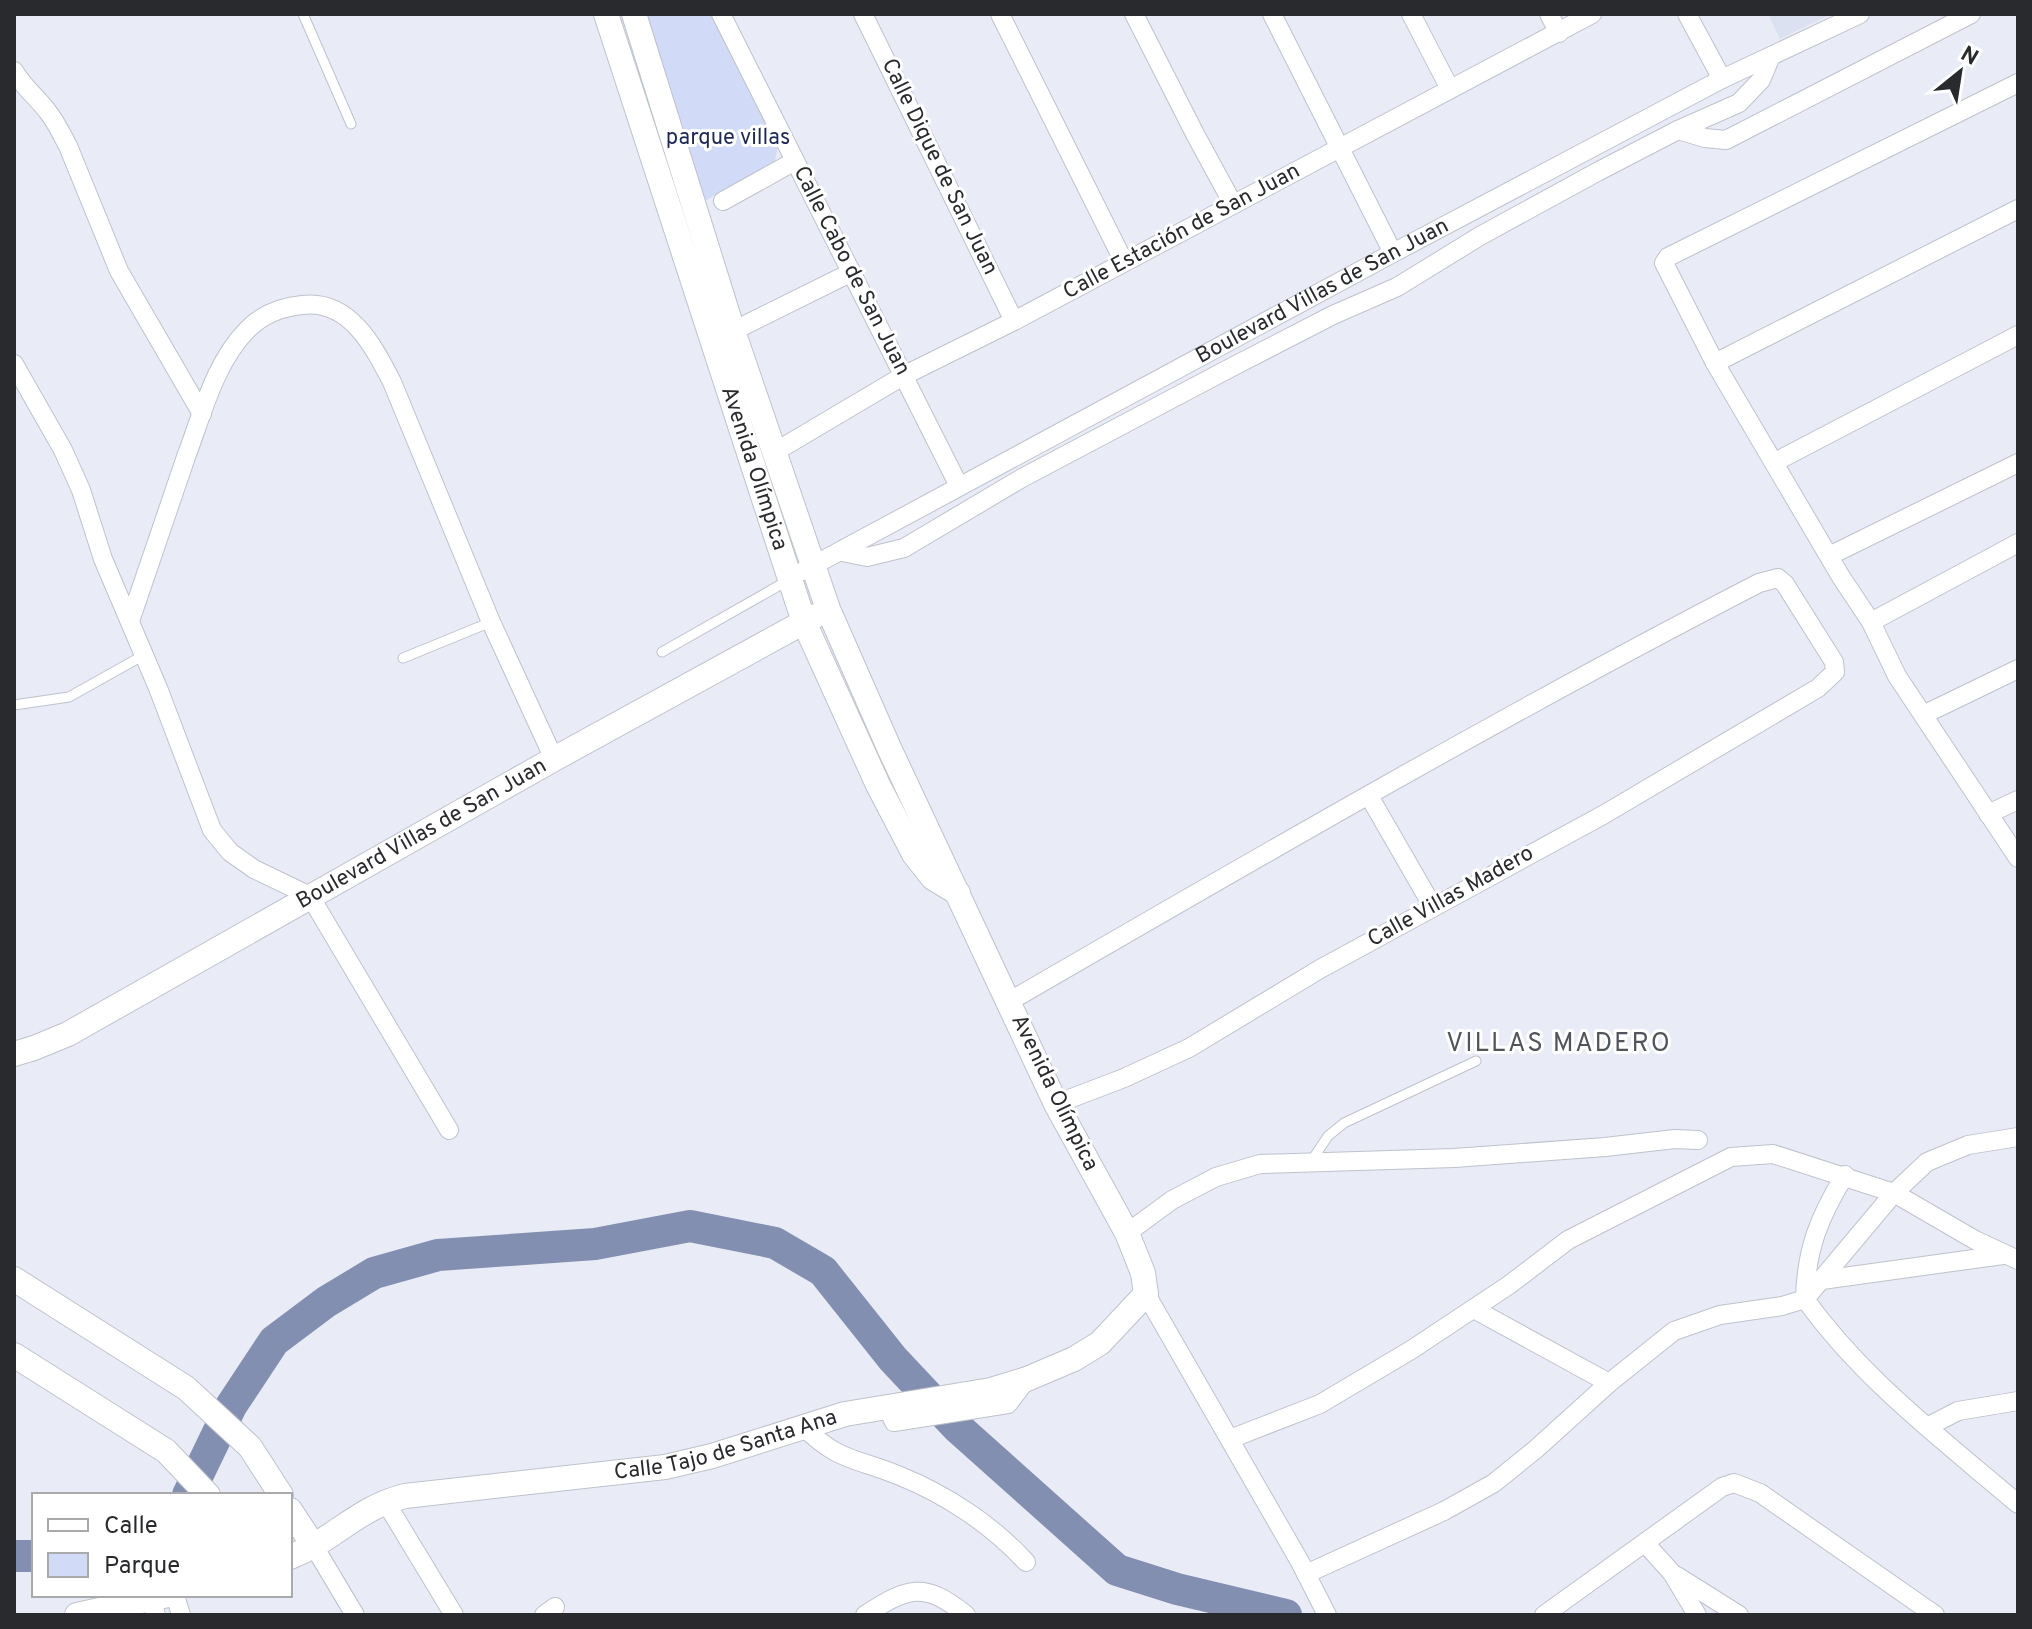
<svg xmlns="http://www.w3.org/2000/svg" width="2032" height="1629" viewBox="0 0 2032 1629" font-family="Overpass,sans-serif">
	<rect width="100%" height="100%" fill="#e9ecf6"/>
	<path fill="#dce1f2" d="M1768,14H1831L1780,39Z"/>
	<path fill="#d1daf7" d="M641,14H712L779,141L775,161L705,201Z"/>
	<g fill="none" stroke-linecap="round" stroke-linejoin="round">
		<path stroke="#838fb1" stroke-width="32" d="M188,1495L231,1406L274,1341L326,1302L374,1273L438,1255L595,1244L690,1226L775,1243L823,1271L893,1359L957,1427L1117,1570L1177,1589L1286,1615
			M14,1556H34"/>
		<g stroke="#bec2cb" stroke-width="11">
			<path id="lane" d="M303,14L351,124
				M662,652L787,581
				M403,658L491,622
				M14,705L69,697L144,655
				M1312,1160L1328,1136L1344,1123L1476,1061"/>
		</g>
		<g stroke="#bec2cb" stroke-width="20">
			<g id="street">
				<path d="M721,14L959,486"/>
				<path d="M863,14L1014,321"/>
				<path d="M1000,14L1124,262"/>
				<path d="M1134,14L1195,134L1233,204"/>
				<path d="M1272,14L1393,253"/>
				<path d="M1411,14L1450,89"/>
				<path d="M1549,14L1559,33"/>
				<path d="M1687,14L1722,79"/>
				<path d="M14,71C23,87 37,97 48,112C56,122 62,135 68,146L119,271L202,414"/>
				<path d="M2018,83L1668,257L1664,263L1715,363L1841,577L1871,622L1897,676L2018,858"/>
				<path d="M1678,130L1705,138L1726,140L1971,14"/>
				<path d="M723,201L795,161"/>
				<path d="M733,331L852,272"/>
				<path d="M1715,363L2018,209"/>
				<path d="M14,364L63,450L81,490L103,559L158,688L212,830L230,852L254,869L310,896L449,1130"/>
				<path d="M773,453L903,376L1014,321L1592,14"/>
				<path d="M1775,462L2018,335"/>
				<path d="M842,552L867,557L904,548L1022,478L1232,367L1333,315L1397,287L1480,236L1597,172L1678,130L1739,103L1761,80L1771,56"/>
				<path d="M1829,556L2018,463"/>
				<path id="s1" d="M803,571L1393,253L1722,79L1860,14"/>
				<path d="M130,621C149,565 168,509 187,454C203,412 215,362 248,329C263,314 281,307 302,305C349,299 373,345 392,382L491,622L554,759"/>
				<path d="M1871,622L2018,543"/>
				<path d="M1923,715L2018,669"/>
				<path d="M1369,796L1433,907"/>
				<path d="M1988,814L2018,800"/>
				<path d="M1010,1001C1257,858 1505,714 1759,583L1778,578L1785,584L1834,662L1835,672L1818,688L1603,815L1320,969L1189,1048L1124,1078L1056,1104"/>
				<path d="M2018,1137L1968,1145L1927,1162L1894,1193L1805,1299C1863,1380 1943,1440 2018,1504"/>
				<path d="M1127,1233L1172,1200L1216,1177L1260,1164L1454,1158L1605,1147L1675,1139L1698,1140"/>
				<path d="M1822,1280L2003,1255"/>
				<path d="M1146,1294L1300,1562L1327,1615"/>
				<path d="M1474,1309L1609,1383"/>
				<path d="M887,1407L894,1422L1008,1404L1027,1379"/>
				<path d="M803,1426C838,1462 857,1458 900,1476C947,1495 992,1525 1026,1562"/>
				<path d="M1927,1427L1958,1411L2018,1401"/>
				<path d="M1230,1439L1320,1404L1411,1350L1509,1285L1568,1240L1731,1157L1773,1154L1894,1193L1975,1240L2018,1260"/>
				<path d="M385,1501L454,1615"/>
				<path d="M1645,1543L1672,1573L1697,1615"/>
				<path d="M315,1548L355,1615"/>
				<path d="M1306,1574L1444,1511L1494,1483L1536,1449L1609,1383L1674,1331L1720,1315L1782,1306L1805,1299C1806,1250 1819,1217 1845,1175"/>
				<path d="M1677,1576L1739,1615"/>
				<path d="M175,1595L181,1615"/>
				<path d="M151,1599L156,1615"/>
				<path d="M544,1615L555,1607"/>
				<path d="M865,1615C908,1587 924,1581 966,1615"/>
				<path d="M1544,1615L1722,1487L1734,1483L1760,1493L1935,1615"/>
			</g>
		</g>
		<g stroke="#bec2cb" stroke-width="26">
			<g id="secondary">
				<path id="s2" d="M606,14L804,622L878,785L914,854L933,878L958,893"/>
				<path id="s3" d="M14,1054L34,1048L68,1034L554,759L815,616"/>
				<path d="M14,1279L186,1388L250,1447L281,1495"/>
				<path d="M14,1355L166,1451L208,1495"/>
				<path d="M290,1510L315,1548"/>
				<path id="s4" d="M290,1557C334,1540 357,1508 405,1496L665,1467L712,1456L845,1414L991,1390L1027,1379L1074,1359L1100,1343L1146,1294L1143,1273L1127,1233L1056,1104L890,750L828,609L733,331L634,14"/>
				<path d="M77,1615L168,1595"/>
			</g>
		</g>
		<use href="#lane" stroke="#fff" stroke-width="9"/>
		<use href="#street" stroke="#fff" stroke-width="18"/>
		<use href="#secondary" stroke="#fff" stroke-width="24"/>
	</g>
	<g text-anchor="middle" dominant-baseline="central" stroke-width="6" stroke-linejoin="round" paint-order="stroke">
		<g font-size="22" fill="#1d2855" stroke="#fff">
			<text x="728" y="138">parque villas</text>
		</g>
		<g font-size="22" fill="#282a2d" stroke="#fff">
			<text transform="translate(939 167) rotate(64)">Calle Dique de San Juan</text>
			<text transform="translate(1182 232) rotate(-28)">Calle Estación de San Juan</text>
			<text transform="translate(851 271) rotate(63)">Calle Cabo de San Juan</text>
			<text stroke="none"><textPath href="#s1" startOffset="590">Boulevard Villas de San Juan</textPath></text>
			<text stroke="none"><textPath href="#s2" startOffset="478">Avenida Olímpica</textPath></text>
			<text stroke="none"><textPath href="#s3" startOffset="464">Boulevard Villas de San Juan</textPath></text>
			<text transform="translate(1451 897) rotate(-29)">Calle Villas Madero</text>
			<text transform="translate(1054 1093) rotate(64)">Avenida Olímpica</text>
			<text stroke="none"><textPath href="#s4" startOffset="456">Calle Tajo de Santa Ana</textPath></text>
		</g>
		<g font-size="26" letter-spacing="2" fill="#51545b" stroke="#fff">
			<text x="1559" y="1044">VILLAS MADERO</text>
		</g>
	</g>
	<rect width="2032" height="1629" fill="none" stroke="#282a2d" stroke-width="32"/>
	<rect x="32" y="1493" width="260" height="104" fill="#ffffff" stroke="#a9aaab" stroke-width="2"/>
	<rect x="48" y="1519" width="40" height="12" fill="#ffffff" stroke="#a9aaab" stroke-width="2"/>
	<text x="104" y="1533" font-size="24" fill="#282a2d">Calle</text>
	<rect x="48" y="1553" width="40" height="24" fill="#d1daf7" stroke="#a9aaab" stroke-width="2"/>
	<text x="104" y="1573" font-size="24" fill="#282a2d">Parque</text>
	<g transform="translate(1960 72) rotate(30)" stroke="#ffffff" stroke-width="6" paint-order="stroke">
	<path d="M0-6L14 30L0 20L-14 30Z" fill="#282a2d"/>
	<text y="-12" font-size="22" font-weight="bold" text-anchor="middle" fill="#282a2d">N</text>
	</g>
</svg>
